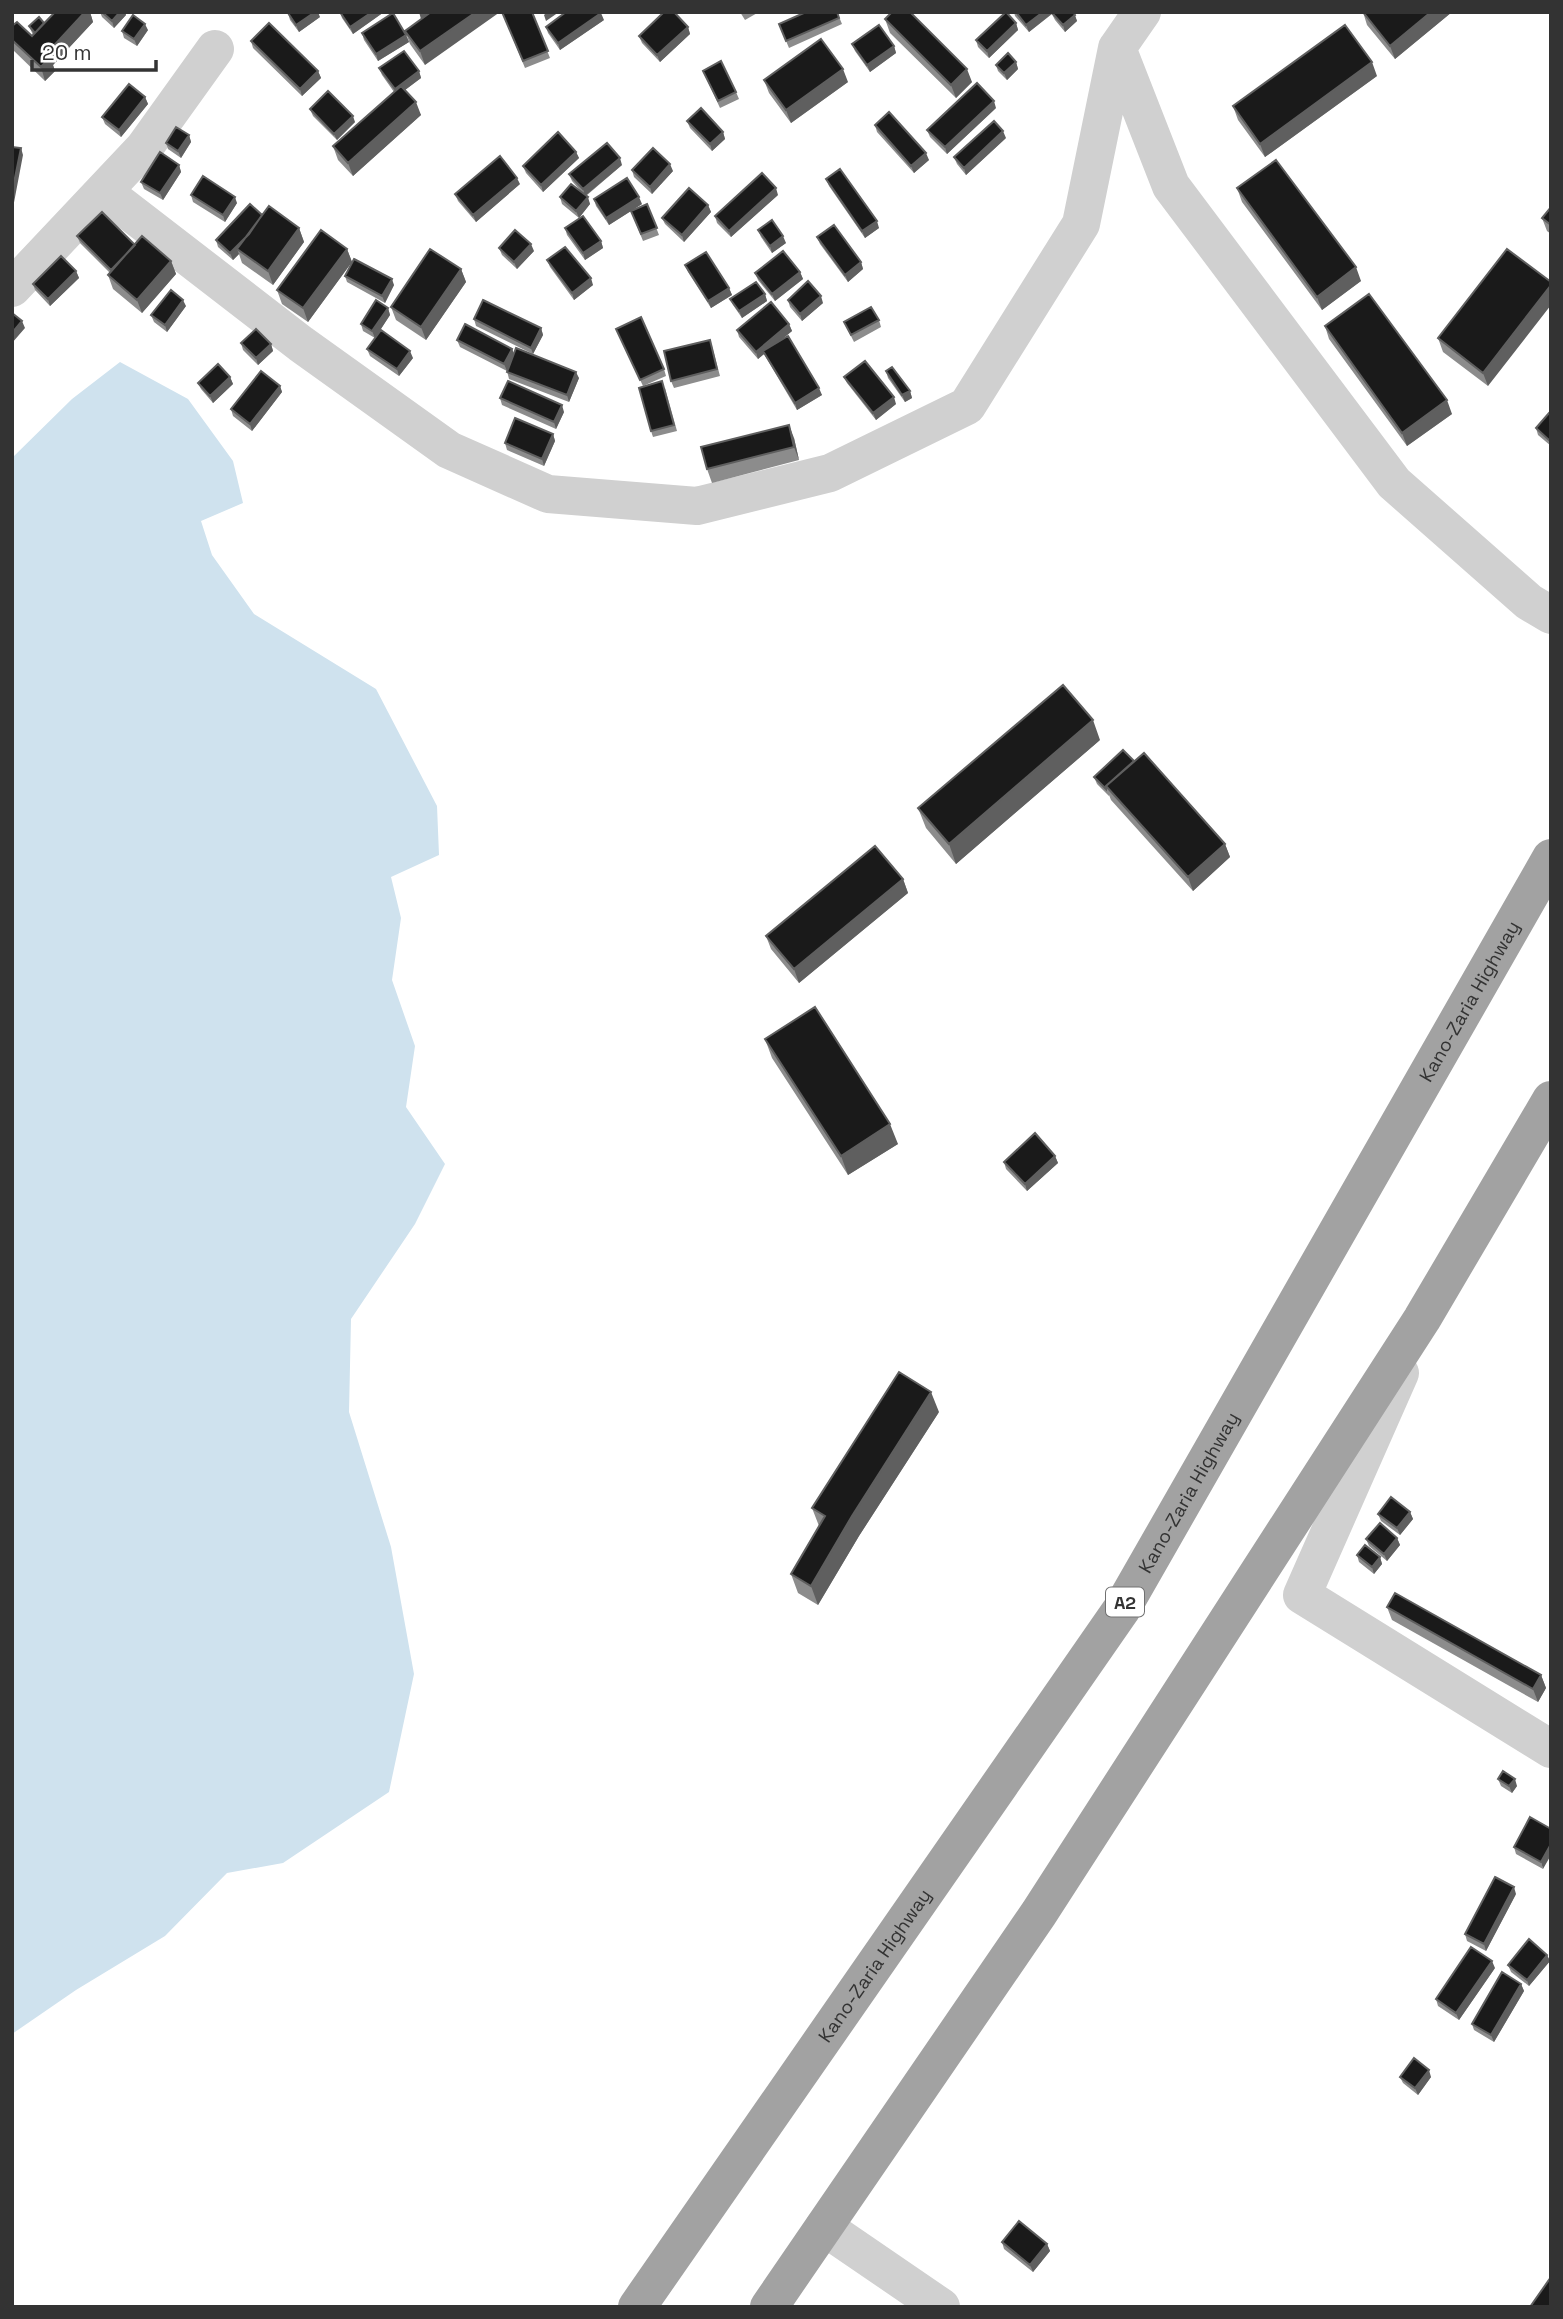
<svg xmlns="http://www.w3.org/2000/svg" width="1563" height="2319" viewBox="0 0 1563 2319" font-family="'Space Grotesk',sans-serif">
	<rect width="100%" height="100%" fill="#fff"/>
	<path fill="#cfe2ee" d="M120,362L188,399L233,461L243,503L201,521L212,555L254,614L376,689L437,806L439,855L391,877L401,918L392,980L415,1046L406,1107L445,1164L415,1224L351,1319L349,1412L391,1547L414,1674L389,1792L283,1863L227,1873L165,1936L76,1990L12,2034V458L72,399Z"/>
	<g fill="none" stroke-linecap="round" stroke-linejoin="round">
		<path stroke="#d0d0d0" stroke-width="38" d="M1142,12L1117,48L1171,186L1394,483L1529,602L1551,615
			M104,192L301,344L449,450L548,494L697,506L830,473L967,406L1081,224L1117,48
			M12,288L144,148L215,49
			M1400,1373L1302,1595L1551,1749
			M824,2227L941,2307"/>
		<g stroke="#a2a2a2" stroke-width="38">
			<path id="s1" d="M637,2307L1121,1610L1551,858"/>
			<path d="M769,2307L1039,1913L1422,1319L1551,1100"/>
		</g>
	</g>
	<path fill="#8c8c8c" d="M55,12H90L93,22L53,65L55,71L45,81L12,49V26L32,36L33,35L29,26L44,23Z
		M100,12H125L126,15L114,28L102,17Z
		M340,12H384L353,34L342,18Z
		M431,12L425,65L410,44L405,31Z
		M502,12H532L550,58L525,68Z
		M740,12H759L745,20Z
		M837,12L842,24L789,48L779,24Z
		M1014,12H1073L1077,21L1065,32L1055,20L1052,14L1029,32L1015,16Z
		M1363,12H1452L1395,59L1367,25Z
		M288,13L320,17L299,32L290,20Z
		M885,19L972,82L956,98L890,33Z
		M604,20L560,50L548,33L546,27Z
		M1016,23L1018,30L989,58L978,47L976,40Z
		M688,27L690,34L660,62L642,43L639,36Z
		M148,30L137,46L124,38L122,31Z
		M362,33L406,35L409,42L378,61L364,40Z
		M251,41L318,71L321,78L302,96L253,48Z
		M852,44L894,46L896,53L870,72L855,51Z
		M1016,62L1018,69L1007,80L998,71L996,65Z
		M379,68L419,71L421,78L405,90L421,115L353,176L338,160L333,146L394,92L382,75Z
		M703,71L736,92L739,99L720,108Z
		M1377,76L1265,157L1238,120L1233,106Z
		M764,80L848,82L791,123L769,93Z
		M145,97L148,104L121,137L105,124L102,117Z
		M996,108L947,154L930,137L927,130Z
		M310,109L355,122L337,140L313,116Z
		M687,121L723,132L725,139L712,151L690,128Z
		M875,125L929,160L914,173L877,132Z
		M189,135L191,142L181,158L168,149L166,143Z
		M1006,138L966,175L957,164L954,157Z
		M576,152L579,158L543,192L526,173L523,166Z
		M179,165L181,172L163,200L144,189L141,182Z
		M622,165L586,196L590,204L579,218L562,204L560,197L583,194L572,181L569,174Z
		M632,170L673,171L652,194L634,177Z
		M826,179L879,228L865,238L829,186Z
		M520,184L476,222L458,201L455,194Z
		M1237,188L1361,281L1322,310L1242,202Z
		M191,195L237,203L225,222L193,202Z
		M778,195L731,237L717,223L715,216Z
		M594,199L642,204L609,225L596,206Z
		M647,204L659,235L643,241L631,211Z
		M708,205L711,212L684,242L665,224L662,218Z
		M1551,207V234L1547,231L1542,218Z
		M262,215L299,228L304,242L273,285L242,263L239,254L233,260L218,247L216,240Z
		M565,228L601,241L603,248L585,260L567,235Z
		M758,230L786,243L772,253L761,237Z
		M77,236L135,245L171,261L176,274L142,313L113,289L108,275L110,273L80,243Z
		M817,237L861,262L863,269L848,282L820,244Z
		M499,248L534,251L517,269L502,255Z
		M347,249L352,262L394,285L385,303L347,282L345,276L351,263L308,322L282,304L277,290Z
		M1507,249L1488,386L1443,352L1438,338Z
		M547,260L593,285L574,300L550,267Z
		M685,265L729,288L732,295L711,308L688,272Z
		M461,269L466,282L426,340L396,320L391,307Z
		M76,271L79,278L50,306L35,290L33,284Z
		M800,272L803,279L775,301L758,280L755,273Z
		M765,294L767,301L742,318L733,305L730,299Z
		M788,300L823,303L802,321L790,307Z
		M186,306L167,332L154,322L151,315Z
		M388,308L390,315L375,338L363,331L361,324Z
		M474,319L541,328L543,335L533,354L476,326Z
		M879,320L881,327L854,342L844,322Z
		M789,324L792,331L779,342L822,395L797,410L764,354L758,359L739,337L737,330Z
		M1325,326L1452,414L1407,446L1329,339Z
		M616,329L664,369L666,376L643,386Z
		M457,340L512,349L514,354L579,378L569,402L509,379L507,371L460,347Z
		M241,343L271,344L273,351L258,365L243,350Z
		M712,346L720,376L674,388L671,381Z
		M367,349L413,358L399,376L370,356Z
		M886,371L910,391L912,398L905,402L888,378Z
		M230,377L233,384L213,403L201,389L198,383Z
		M844,377L896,404L876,420L847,383Z
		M280,386L282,392L252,431L233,416L231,409Z
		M665,388L677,431L653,437L651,431Z
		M500,398L564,412L556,429L502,405Z
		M1551,414V446L1538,435L1536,428Z
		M553,434L555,441L544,466L507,450L505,443Z
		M794,438L799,460L712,483L707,469Z
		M1100,740L956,864L926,828L918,808Z
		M1134,761L1225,844L1230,857L1193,891L1111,800L1109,795V796L1097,784L1094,777Z
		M903,879L908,893L799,983L771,949L766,936Z
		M765,1039L898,1144L848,1175L772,1058Z
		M1055,1156L1058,1163L1027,1191L1006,1169L1004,1162Z
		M939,1412L859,1536L818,1605L798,1593L791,1574L819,1526L812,1508Z
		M1410,1512L1413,1519L1400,1535L1381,1521L1378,1514Z
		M1397,1538L1400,1545L1387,1561L1369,1546L1366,1539Z
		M1357,1555L1380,1557L1382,1564L1374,1574L1359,1562Z
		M1387,1607L1541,1675L1546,1688L1538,1702L1392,1620Z
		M1498,1779L1517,1786L1512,1793L1501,1786Z
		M1530,1817L1543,1869L1516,1854L1514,1847Z
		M1516,1894L1486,1951L1467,1941L1465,1934Z
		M1547,1955L1550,1961L1529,1986L1511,1972L1508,1965Z
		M1495,1968L1459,2020L1438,2006L1436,1999Z
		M1521,1984L1524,1991L1494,2042L1474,2030L1472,2024Z
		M1400,2077H1431L1418,2095L1403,2083Z
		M1002,2242L1047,2244L1050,2251L1033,2272L1004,2249Z"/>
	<path fill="#5f5f5f" d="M85,12H90L93,22L53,65L55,71L45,81L41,67L46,54Z
		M120,12H125L126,15L114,28L112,21Z
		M315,12H318L320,17L299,32L296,25Z
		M372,12H384L353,34L350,27Z
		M419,12H430L421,19Z
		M476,12H500L425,65L420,51Z
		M547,12H559L546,21L544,15Z
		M1043,12H1054L1029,32L1026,25Z
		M1431,12H1452L1395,59L1390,46Z
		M601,13L604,20L560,50L558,43Z
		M1075,15L1077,21L1065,32L1063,25Z
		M1016,23L1018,30L989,58L987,51Z
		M145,24L148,30L137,46L134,39Z
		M688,27L690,34L660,62L657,55Z
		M406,35L409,42L378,61L376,54Z
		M894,46L896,53L870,72L867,65Z
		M1016,62L1018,69L1007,80L1004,73Z
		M1372,62L1377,76L1265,157L1260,144Z
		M843,69L848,82L791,123L786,110Z
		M967,69L972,82L956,98L951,85Z
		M318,71L321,78L302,96L300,89Z
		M419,71L421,78L397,96L395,89Z
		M145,97L148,104L121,137L119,130Z
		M994,101L996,108L947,154L945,147Z
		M416,102L421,115L353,176L348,163Z
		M353,116L355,122L337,140L334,134Z
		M1003,131L1006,138L966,175L964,168Z
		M723,132L725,139L712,151L710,144Z
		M189,135L191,142L181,158L178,151Z
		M21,148L23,155L12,213V193Z
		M576,152L579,158L543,192L541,185Z
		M926,153L929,160L914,173L911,166Z
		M620,158L622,165L585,196L583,189Z
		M670,164L673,171L652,194L650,187Z
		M179,165L181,172L163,200L160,193Z
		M517,178L520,184L476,222L473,215Z
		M776,188L778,195L731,237L729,231Z
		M235,197L237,203L225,222L223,215Z
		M588,197L590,204L579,218L576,211Z
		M639,197L642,204L609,225L606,218Z
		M708,205L711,212L684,242L682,235Z
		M264,217L237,249L239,254L233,260L230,253Z
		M877,221L879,228L865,238L862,231Z
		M299,228L304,242L273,285L268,271Z
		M783,236L786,243L772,253L770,246Z
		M601,241L603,248L585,260L583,253Z
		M531,244L534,251L517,269L514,262Z
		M347,249L352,262L308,322L303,308Z
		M171,261L176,274L142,313L137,300Z
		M861,262L863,269L848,282L845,275Z
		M1356,267L1361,281L1322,310L1317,297Z
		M461,269L466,282L426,340L421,327Z
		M76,271L79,278L50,306L48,299Z
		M800,272L803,279L775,301L772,294Z
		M591,278L593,285L574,300L572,293Z
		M392,279L394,285L385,303L382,296Z
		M1551,285V305L1488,386L1483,373Z
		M729,288L732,295L711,308L708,301Z
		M765,294L767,301L742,318L739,311Z
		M821,296L823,303L802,321L800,314Z
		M183,300L186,306L167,332L165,325Z
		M388,308L390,315L375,338L372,331Z
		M22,321L25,328L12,343V333Z
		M789,324L792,331L764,354L763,351L764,354L758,359L756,352Z
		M541,328L543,335L533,354L531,348Z
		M271,344L273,351L258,365L256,358Z
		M512,349L515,356L507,371L504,364Z
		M410,351L413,358L399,376L397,369Z
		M576,372L579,378L569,402L567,395Z
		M230,377L233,384L213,403L210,396Z
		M280,386L282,392L252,431L250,424Z
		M819,388L822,395L797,410L795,403Z
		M910,391L912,398L905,402L902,395Z
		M894,397L896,404L876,420L873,413Z
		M1447,400L1452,414L1407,446L1402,433Z
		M562,405L564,412L556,429L554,422Z
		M789,425L794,438L799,460L794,447Z
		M553,434L555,441L544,466L542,459Z
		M1093,720L1100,740L956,864L949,844Z
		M1225,844L1230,857L1193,891L1188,877Z
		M903,879L908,893L799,983L794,969Z
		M890,1124L898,1144L848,1175L841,1156Z
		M1055,1156L1058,1163L1027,1191L1025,1184Z
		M931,1392L939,1412L859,1536L818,1605L811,1586L852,1516Z
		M1410,1512L1413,1519L1400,1535L1397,1528Z
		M1397,1538L1400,1545L1387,1561L1384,1554Z
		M1380,1557L1382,1564L1374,1574L1372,1567Z
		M1541,1675L1546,1688L1538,1702L1533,1689Z
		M1515,1779L1517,1786L1512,1793L1509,1786Z
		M1551,1844V1855L1543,1869L1541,1862Z
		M1514,1887L1516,1894L1486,1951L1484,1944Z
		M1547,1955L1550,1961L1529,1986L1527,1980Z
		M1492,1961L1495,1968L1459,2020L1456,2013Z
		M1521,1984L1524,1991L1494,2042L1491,2035Z
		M1429,2070L1431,2077L1418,2095L1415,2088Z
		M1047,2244L1050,2251L1033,2272L1030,2265Z"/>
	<path fill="#1a1a1a" stroke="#5f5f5f" stroke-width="2" d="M55,12H85L46,54L50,57L41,67L12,40V26L17,22L32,36Z
		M102,12H120L112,21Z
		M289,12H315L296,25L288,13Z
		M340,12H372L350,27Z
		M431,12H476L420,51L405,31Z
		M502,12H532L548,51L523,61Z
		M566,12H601V13L558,43L546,27Z
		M664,12H674L688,27L657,55L639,36Z
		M806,12H837L839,18L786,41L779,24Z
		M892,12H910L967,69L951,85L885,19Z
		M1006,12L1016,23L987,51L976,40Z
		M1016,12H1043L1026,25Z
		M1053,12H1073L1075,15L1063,25L1052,13Z
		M1363,12H1431L1390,46Z
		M393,13L406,35L376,54L362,33Z
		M133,15L145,24L134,39L122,31Z
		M39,17L44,23L35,33L29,26Z
		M269,23L318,71L300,89L251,41Z
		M879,25L894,46L867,65L852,44Z
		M1345,25L1372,62L1260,144L1233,106Z
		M821,39L843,69L786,110L764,80Z
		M404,51L419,71L395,89L379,68Z
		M1008,53L1016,62L1004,73L996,65Z
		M721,61L736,92L718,101L703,71Z
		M977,83L994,101L945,147L927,130Z
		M129,84L145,97L119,130L102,117Z
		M401,86L416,102L348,163L333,146Z
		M328,91L353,116L334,134L310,109Z
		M701,108L723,132L710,144L687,121Z
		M889,112L926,153L911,166L875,125Z
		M994,121L1003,131L964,168L954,157Z
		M176,127L189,135L178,151L166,143Z
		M558,132L576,152L541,185L523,166Z
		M607,143L620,158L583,189L569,174Z
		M12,147L21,148L12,193Z
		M653,148L670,164L650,187L632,170Z
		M160,152L179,165L160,193L141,182Z
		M500,156L517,178L473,215L455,194Z
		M1276,160L1356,267L1317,297L1237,188Z
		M840,169L877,221L862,231L826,179Z
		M762,173L776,188L729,231L715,216Z
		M203,176L235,197L223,215L191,195Z
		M627,178L639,197L606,218L594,199Z
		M571,184L588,197L576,211L560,197Z
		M689,188L708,205L682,235L662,218Z
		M250,204L262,215L249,234L230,253L216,240Z
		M647,204L657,228L641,234L631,211Z
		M269,206L299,228L268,271L237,249Z
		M1551,207V225L1542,218Z
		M102,212L135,245L111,270L77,236Z
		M583,216L601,241L583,253L565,228Z
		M772,220L783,236L770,246L758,230Z
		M834,225L861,262L845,275L817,237Z
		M321,230L347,249L303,308L277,290Z
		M515,230L531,244L514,262L499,248Z
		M142,236L171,261L137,300L108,275Z
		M565,247L591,278L572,293L547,260Z
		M430,249L461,269L421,327L391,307Z
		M1507,249L1551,282V285L1483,373L1438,338Z
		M783,251L800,272L772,294L755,273Z
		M706,252L729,288L708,301L685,265Z
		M61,256L76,271L48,299L33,284Z
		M354,259L392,279L382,296L345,276Z
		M808,281L821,296L800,314L788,300Z
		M756,282L765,294L739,311L730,299Z
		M171,290L183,300L165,325L151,315Z
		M1369,294L1447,400L1402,433L1325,326Z
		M376,300L388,308L372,331L361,324Z
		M483,300L541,328L531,348L474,319Z
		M771,302L789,324L756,352L737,330Z
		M871,307L879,320L851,335L844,322Z
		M12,313L22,321L12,333Z
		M641,317L664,369L640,380L616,329Z
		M465,324L512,349L504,364L457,340Z
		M256,329L271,344L256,358L241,343Z
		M381,330L410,351L397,369L367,349Z
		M788,336L819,388L795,403L763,351Z
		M710,340L717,369L671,381L664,351Z
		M516,348L576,372L567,395L507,372Z
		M865,361L894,397L873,413L844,377Z
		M218,364L230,377L210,396L198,383Z
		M892,367L910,391L902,395L886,371Z
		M261,371L280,386L250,424L231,409Z
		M508,381L562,405L554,422L500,398Z
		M662,381L674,425L651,431L639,388Z
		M1549,413L1551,414V442L1536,428Z
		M515,418L553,434L542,459L505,443Z
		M789,425L794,447L707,469L701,447Z
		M1063,685L1093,720L949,844L918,808Z
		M1123,750L1134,761L1106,786V789L1094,777Z
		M1144,753L1225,844L1188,877L1106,786Z
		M875,846L903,879L794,969L766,936Z
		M815,1007L890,1124L841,1156L765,1039Z
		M1035,1133L1055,1156L1025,1184L1004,1162Z
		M899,1372L931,1392L852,1516L811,1586L791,1574L825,1516L812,1508Z
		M1391,1497L1410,1512L1397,1528L1378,1514Z
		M1380,1523L1397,1538L1384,1554L1366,1539Z
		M1365,1545L1380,1557L1372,1567L1357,1555Z
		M1395,1593L1541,1675L1533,1689L1387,1607Z
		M1503,1771L1515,1779L1509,1786L1498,1779Z
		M1530,1817L1551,1829V1844L1541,1862L1514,1847Z
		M1495,1877L1514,1887L1484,1944L1465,1934Z
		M1529,1939L1547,1955L1527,1980L1508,1965Z
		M1471,1947L1492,1961L1456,2013L1436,1999Z
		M1502,1972L1521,1984L1491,2035L1472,2024Z
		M1414,2058L1429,2070L1415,2088L1400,2077Z
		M1019,2221L1047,2244L1030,2265L1002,2242Z
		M1551,2277V2307H1530Z"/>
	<g text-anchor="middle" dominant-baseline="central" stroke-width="7" stroke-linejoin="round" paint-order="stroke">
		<rect fill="#fff" stroke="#707070" stroke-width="2" x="1106" y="1587.5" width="38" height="29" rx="5"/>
		<g font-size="18" font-weight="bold" fill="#333">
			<text x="1125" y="1602">A2</text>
		</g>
		<g font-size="19" fill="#333" stroke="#fff">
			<text stroke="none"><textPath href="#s1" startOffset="1550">Kano-Zaria Highway</textPath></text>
			<text stroke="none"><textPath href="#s1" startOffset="984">Kano-Zaria Highway</textPath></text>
			<text stroke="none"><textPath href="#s1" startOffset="416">Kano-Zaria Highway</textPath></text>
		</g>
	</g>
	<rect width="1563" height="2319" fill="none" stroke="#333333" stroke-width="28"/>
	<path d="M32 60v10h124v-10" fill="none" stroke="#333333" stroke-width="3.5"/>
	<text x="42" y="60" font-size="21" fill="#333333" stroke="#ffffff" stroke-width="5" paint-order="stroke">20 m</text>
</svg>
